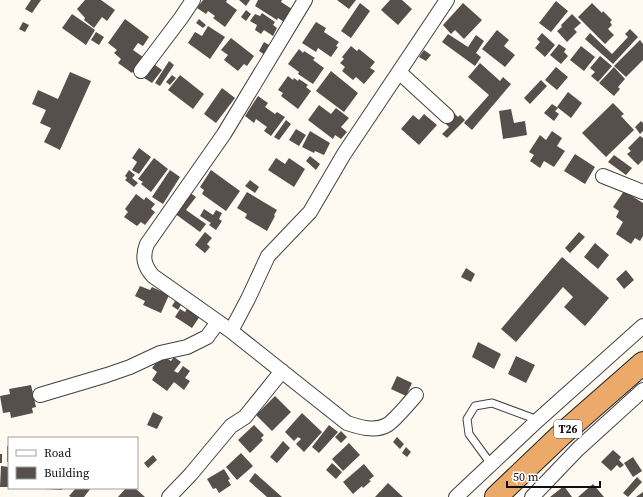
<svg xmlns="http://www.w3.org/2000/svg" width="643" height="497" viewBox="0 0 643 497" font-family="'Source Serif 4',serif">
	<rect width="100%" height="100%" fill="#fefaf1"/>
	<path fill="#564f4c" d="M31,0H41L32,13L25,9Z
		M85,0H101L115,10L107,21L102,17L94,28L84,20L85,18L77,9Z
		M203,0H227L226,2L237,10L225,27L213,18L215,16L208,11L206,14L197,8Z
		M239,0H250L246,6Z
		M258,0H282L281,2L292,9L284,22L278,18L277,20L255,6Z
		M337,0H356L349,9Z
		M390,0H402L412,9L398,25L381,10Z
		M556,1L568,11L551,32L539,23Z
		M360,3L370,11L351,38L341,31Z
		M463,3L482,20L464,39L455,30L451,34L443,25Z
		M592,3L602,13L603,11L612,20L610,22L612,25L608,29L614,35L605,44L578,17Z
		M246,10L251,14L246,21L241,17Z
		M262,13L275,22L273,25L277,28L273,36L264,30L261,34L255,30L257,25L250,21L255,14L260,16Z
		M72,14L95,30L86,45L62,28Z
		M572,14L581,23L574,29L577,32L567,42L557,31L562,27L561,25Z
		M125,19L149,37L143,46L138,43L133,50L143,57L132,73L118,63L121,59L114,53L117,50L108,43Z
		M199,19L206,25L203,28L196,23Z
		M23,22L29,25L25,32L19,29Z
		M316,22L326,28L324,32L339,42L336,46L338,47L331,57L318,48L316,52L302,43Z
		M208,26L225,37L210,59L188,43L195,32L202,36Z
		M630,29L638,37L613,64L585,39L590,33L612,54L628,37L625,34Z
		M497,30L509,40L504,46L515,55L505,67L482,49Z
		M96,32L104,37L99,45L91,40Z
		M542,33L555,45L545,57L535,48L540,42L537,39Z
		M448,34L468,47L476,35L484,41L476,53L481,57L475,66L442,42Z
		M231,38L254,56L247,66L244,64L238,71L224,60L228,55L221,50Z
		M640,40L643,44V60L626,77L614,66Z
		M264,42L271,46L265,55L259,51Z
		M559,44L566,49L564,52L568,56L561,64L550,55Z
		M351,46L357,51L359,49L375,62L370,68L375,71L364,84L356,77L353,80L342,71L345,67L340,63L344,59L342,57Z
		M581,46L595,57L584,71L570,60Z
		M299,49L303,53L304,51L315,58L313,60L324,68L313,84L298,74L299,72L288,64Z
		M424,50L431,55L426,61L419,57Z
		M600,56L612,66L598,82L591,76L595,72L590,68Z
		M169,61L174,65L160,86L155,83Z
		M151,62L162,70L152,83L141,76Z
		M480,63L500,81L503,77L511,84L472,130L464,123L489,95L468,77Z
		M556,67L568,77L557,90L545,80Z
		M614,67L625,79L618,87L620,89L614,96L599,83Z
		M331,71L358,93L344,112L316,91Z
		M70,72L91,81L60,150L44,142L51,128L40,123L46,110L32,104L38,90L58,99Z
		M172,75L176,78L170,85L166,82Z
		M180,75L204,94L193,109L168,90Z
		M288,76L293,80L294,78L298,81L299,79L308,85L306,87L311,91L298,109L281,96L283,93L278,90Z
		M541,80L547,86L530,104L524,98Z
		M222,88L235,98L216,123L204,114Z
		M568,92L582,103L571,118L557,107Z
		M258,96L268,103L265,107L275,114L277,112L285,117L271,136L264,131L267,127L256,119L254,123L245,116Z
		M613,103L624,114L621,116L634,130L606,157L582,133Z
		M552,104L558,108L555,111L559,114L554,121L544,113Z
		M319,105L331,114L336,108L349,118L341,127L347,132L341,139L335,135L333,139L308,120Z
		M511,109L514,123L525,121L527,135L503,139L499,111Z
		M454,113L458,117L460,115L465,120L447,138L442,134L449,127L444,122Z
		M424,114L437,125L419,145L401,129L413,115L419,120Z
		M286,120L291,124L279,140L274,137Z
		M641,121L643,123V131L640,134L635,127Z
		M296,129L306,135L299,146L289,140Z
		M310,131L330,143L324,155L315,151L314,153L302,147Z
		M552,131L562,138L557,146L565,151L554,167L544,161L540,168L530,161L534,155L529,152L540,135L546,140Z
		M640,136L643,138V160L638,165L627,154L631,151L628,148Z
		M139,148L151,157L139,174L132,170L137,162L132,158Z
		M575,154L595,167L585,184L564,171Z
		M614,155L632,168L626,175L608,162Z
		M310,156L320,164L316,170L306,161Z
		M154,158L168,169L151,192L141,184L143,182L138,179Z
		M276,158L285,164L289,158L305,169L294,187L268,170Z
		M129,170L135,175L132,178L138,183L134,187L125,180L127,178L125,176Z
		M170,170L180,177L163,204L152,197Z
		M211,170L240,191L226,211L202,194L204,190L200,187Z
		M250,180L259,187L255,193L245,186Z
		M186,190L196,197L186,210L206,224L200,232L174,213Z
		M624,191L643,203V236L640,241L635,238L631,244L616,234L623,222L616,217L619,211L613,207Z
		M247,192L277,210L274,215L275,216L267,231L245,218L247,214L237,208Z
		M136,194L144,200L146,197L155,204L151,209L155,212L145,225L141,222L137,226L124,217L128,212L125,209Z
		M204,209L213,215L216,210L222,213L219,219L222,221L216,230L209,225L211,223L200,216Z
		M205,232L212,238L207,244L210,247L205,253L195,245Z
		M579,232L585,237L570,253L565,248Z
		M595,243L609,255L598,269L584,257Z
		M562,257L609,298L585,326L564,307L573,297L563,287L516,342L501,329Z
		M466,268L475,274L471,282L461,277Z
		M626,270L634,280L624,289L616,279Z
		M140,286L150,290L152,287L169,295L161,313L143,305L145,301L135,296Z
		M178,296L202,313L192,328L175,317L180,309L185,312L188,307L182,303L178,310L172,306Z
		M478,342L501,354L494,369L472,357Z
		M162,355L171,361L174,357L181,362L174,371L178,373L183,366L190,371L185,378L190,381L184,390L174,382L167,391L152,380L157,372L152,368Z
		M516,356L535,365L526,383L508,374Z
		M397,376L412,383L406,396L391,389Z
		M31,385L36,407L32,408L33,413L11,418L10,412L3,413L0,396L10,394L9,389Z
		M275,396L291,412L272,431L256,415Z
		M153,412L163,417L157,429L147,425Z
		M302,413L322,432L304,452L296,444L301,439L298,437L294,441L285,432Z
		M254,425L264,435L261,438L263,440L250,453L238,440Z
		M329,425L338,432L319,453L312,447Z
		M341,431L347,437L341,443L335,437Z
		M397,437L404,444L400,449L393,442Z
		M283,441L290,448L277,463L270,457Z
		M349,443L360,455L343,471L332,459Z
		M7,446H9V462H7Z
		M406,447L411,452L407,457L402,453Z
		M613,450L621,457L619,460L624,465L620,468L617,465L611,471L601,462Z
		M241,453L253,466L237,480L226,467Z
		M0,454H2V463H0Z
		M153,455L157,460L148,468L144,463Z
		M633,457L642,471L633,477L624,463Z
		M332,463L342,472L336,479L326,470Z
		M364,464L374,476L369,480L371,481L363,488L362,486L353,494L343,482Z
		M1,466L9,467V487H0Z
		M224,469L230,479L228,480L231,485L219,493L216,488L213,489L207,479Z
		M255,473L282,497H267L249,481Z
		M637,477L642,482L628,497L623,493Z
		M388,483L403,497H375Z
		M593,484L604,497H578Z
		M564,486L572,497H550Z
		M45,488H62V490L45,489Z
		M76,488H91L84,497H71L69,496Z
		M126,488H135L145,497H118Z
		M643,492V497H636Z"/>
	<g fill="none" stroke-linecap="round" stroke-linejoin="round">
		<g stroke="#414141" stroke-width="9">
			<path id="service" d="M491,464L469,434L467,419L475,406L492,403L538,420"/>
		</g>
		<g stroke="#414141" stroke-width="16">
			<path id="minor" d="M305,0L224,134L147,244C142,257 144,266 153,276L231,331L347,423C359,427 375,432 387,425C394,421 410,402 416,395
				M141,71L181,18L193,0
				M399,72L447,116
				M603,176L643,192
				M231,331L248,299L268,256L310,212L344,154L447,0
				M40,395L107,375L130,367L160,353L187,347L207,337L218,322
				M169,497L191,474L231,426L245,417L282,371
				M456,497L538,420L643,326
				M532,497L578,449L643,390"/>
		</g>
		<g stroke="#1f1f1f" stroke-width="24">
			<path id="trunk" d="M496,497L561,435L643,363"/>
		</g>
		<use href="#service" stroke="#fff" stroke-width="7"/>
		<use href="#minor" stroke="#fff" stroke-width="14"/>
		<use href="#trunk" stroke="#ecaa6a" stroke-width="22"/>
	</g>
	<g text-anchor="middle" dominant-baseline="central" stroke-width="4" stroke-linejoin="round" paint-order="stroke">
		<rect fill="#fff" stroke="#565656" stroke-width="1" x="554" y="420" width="28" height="18" rx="3"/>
		<g font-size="11" font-weight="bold" fill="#0e0e0e">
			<text x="568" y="429">T26</text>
		</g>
	</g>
	<rect x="8" y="437" width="130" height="52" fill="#ffffff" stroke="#9f9f9f"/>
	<rect x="16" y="450" width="20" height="6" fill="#ffffff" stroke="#9f9f9f"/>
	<text x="44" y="457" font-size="12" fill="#0e0e0e">Road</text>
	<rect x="16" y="467" width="20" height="12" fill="#564f4c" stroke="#9f9f9f"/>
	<text x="44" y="477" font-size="12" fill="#0e0e0e">Building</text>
	<path d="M507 481v6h93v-6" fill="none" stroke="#0e0e0e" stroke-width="2"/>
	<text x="513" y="481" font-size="12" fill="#0e0e0e" stroke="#ffffff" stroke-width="3" paint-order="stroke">50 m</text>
</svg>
